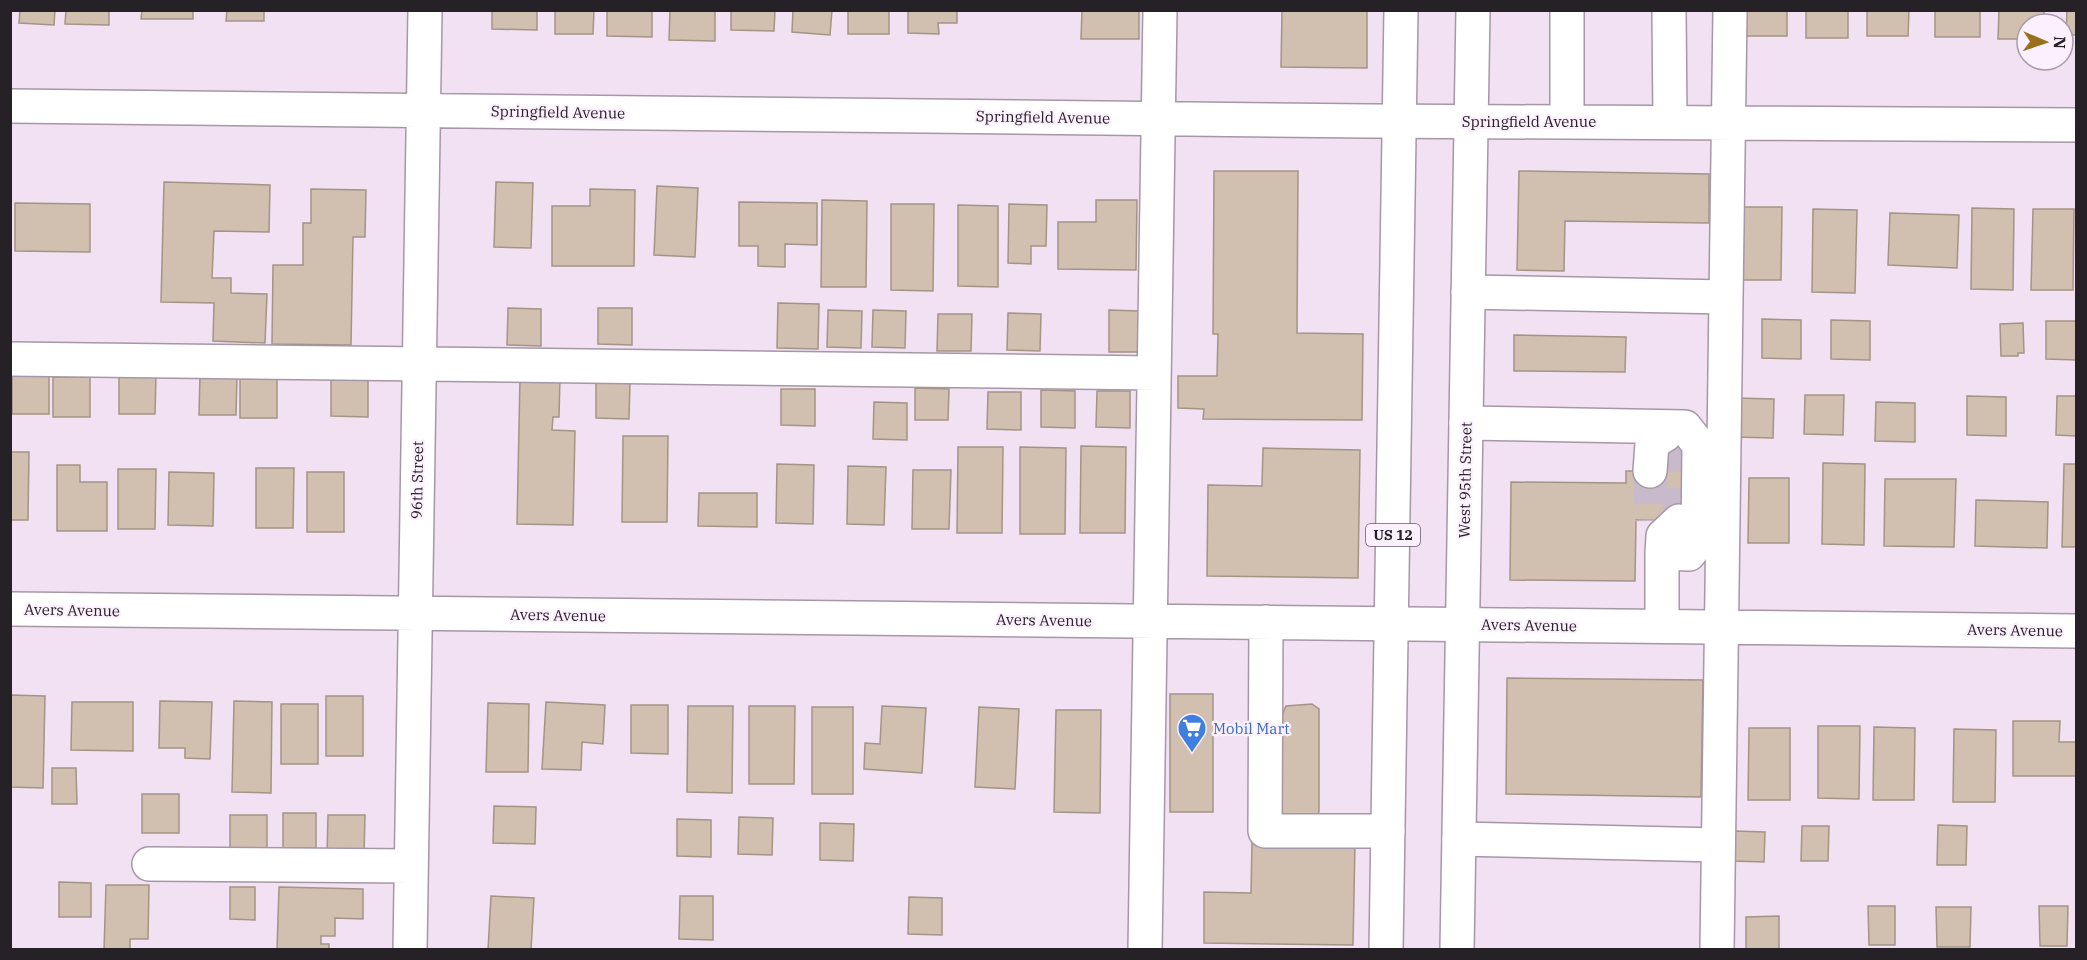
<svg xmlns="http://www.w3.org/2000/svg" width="2087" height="960" viewBox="0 0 2087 960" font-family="'IBM Plex Serif',serif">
	<rect width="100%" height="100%" fill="#f1e1f3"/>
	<path fill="#d1c0b0" stroke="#a49485" stroke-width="1.5" d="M20,10H55L54,25L19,23Z
		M66,10H109V25L65,24Z
		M142,10H193V19H141Z
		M227,10H264V21H226Z
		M492,10H537V30L492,29Z
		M555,10H594L593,34H555Z
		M607,10H652V37L607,36Z
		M670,10H715V41L669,40Z
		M731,10H775L774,31L731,30Z
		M793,10H832L830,35L792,32Z
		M848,10H889V34H848Z
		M908,10H957V23H938L939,34L908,33Z
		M1082,10H1139V39H1081Z
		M1282,10H1367V68L1281,67Z
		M1745,10H1787V36H1745Z
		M1806,10H1848V38H1806Z
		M1867,10H1909L1908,36H1867Z
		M1935,10H1980V37H1935Z
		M1999,10H2044V24H2027V39H1998Z
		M2067,10H2076V35H2066Z
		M1214,171H1298L1297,333L1363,334L1362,420L1203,419L1204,409L1178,408V376H1217L1218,334H1213Z
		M1519,171L1709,174V223L1565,221L1564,271L1517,270Z
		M164,182L270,185L269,232L214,231L212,278H231V293L267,294L265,343L213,341L214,303L161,302Z
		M496,182L533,183L531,248L494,247Z
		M657,186L698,188L695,257L654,255Z
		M311,189L366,190L365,237H353L351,345L272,344L273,265H303V223H311Z
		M590,189L635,190L634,266H552V206H590Z
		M822,200L867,201L866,287H821Z
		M1096,200H1137L1136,270L1058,269V222H1096Z
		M739,202L817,203V245L785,244V267L758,266V246H739Z
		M15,203L90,204V252L15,251Z
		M891,204H934L933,291L891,290Z
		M1009,204L1047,205L1046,246H1031V264L1008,263Z
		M958,205L998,206V287L958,286Z
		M1742,207H1782L1781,280H1741Z
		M1972,208L2014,209L2013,290L1971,289Z
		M1813,209L1857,210L1855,293L1812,292Z
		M2033,209H2074L2073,290H2031Z
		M1890,213L1959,215L1957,268L1888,265Z
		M778,303L819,304L818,349L777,348Z
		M508,308L541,309V346L507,345Z
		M598,308H632V345L598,344Z
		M828,310L862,311L861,348L827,347Z
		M873,310L906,311L905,348L872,347Z
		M1109,310L1139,311V352H1109Z
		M1008,313L1041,314L1040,351L1007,350Z
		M938,314H972L971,351H937Z
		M1762,319L1801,320V359L1762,358Z
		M1831,320L1870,321V360L1831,359Z
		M2046,321H2076V360L2046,359Z
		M2023,323L2024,353H2018V356H2001L2000,324Z
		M1514,335L1626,337L1625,372L1514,371Z
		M12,374H49V414H12Z
		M119,375H156L155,414H119Z
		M200,375H237L236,415H199Z
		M53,377H90V417H53Z
		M331,377L368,378V417L331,416Z
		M520,378H560L559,417H553L552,430L575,431L573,525L517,524Z
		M240,379H277V418H240Z
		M596,381L630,382L629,419L596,418Z
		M915,388L949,389L948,420H915Z
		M781,389H815V426L781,425Z
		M1041,390L1075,391V428L1041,427Z
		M1097,391H1130V428L1096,427Z
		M988,392H1021V430L987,429Z
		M1805,395H1844L1843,435L1804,434Z
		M1967,396L2006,397V436L1967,435Z
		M2057,396H2076V436L2056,435Z
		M1735,398L1774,399L1773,438L1734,437Z
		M874,402L907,403V440L873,439Z
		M1876,402L1915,403V442L1875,441Z
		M623,436H668L667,522H622Z
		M1081,446L1126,447L1125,533H1080Z
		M1660,446H1688V521L1636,520L1635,581L1510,580L1511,482L1626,483V471H1660Z
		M958,447H1003L1002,533H957Z
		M1020,447L1066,448L1065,534H1020Z
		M1263,448L1360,450L1358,578L1207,576L1208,485L1262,486Z
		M10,452H29L28,520H10Z
		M1823,463L1865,464L1864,545L1822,544Z
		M777,464L814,465L813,524L776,523Z
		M2064,464H2076V547H2062Z
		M57,465H80V482H107V531H57Z
		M848,466L886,467L884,525L847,524Z
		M256,468H294L293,528H256Z
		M118,469H156L155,529H118Z
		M913,470H951L949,529H912Z
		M169,472L214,473L213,526L168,525Z
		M307,472H344V532H307Z
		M1749,478H1789V543H1748Z
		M1885,479H1956L1954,547L1884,546Z
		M699,493H757V527L698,526Z
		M1976,500L2048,502L2047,548L1975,546Z
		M1507,678L1703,680L1701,797L1506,794Z
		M1170,694H1213V812H1170Z
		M10,695L45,696L43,788L10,787Z
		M326,696H363V756H326Z
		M160,701L212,702L210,759L185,758V748H159Z
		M234,701L272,702L271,793L232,792Z
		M72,702H133V751L71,750Z
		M546,702L605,705L603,744L582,742L581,770L542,769Z
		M488,703L529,704L528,772H486Z
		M281,704H318V764H281Z
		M1312,704L1319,709V812L1311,821L1280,815L1282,715L1286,706Z
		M631,705H668V754L631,753Z
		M688,706H733L732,793L687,792Z
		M749,706H795L794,784H749Z
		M882,706L926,708L922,773L864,769L865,743L880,744Z
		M812,707H853V794H812Z
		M979,707L1019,709L1015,789L975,787Z
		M1056,710H1101L1100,813L1054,812Z
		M2013,721H2060L2059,742H2076V776H2013Z
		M1818,726H1860L1859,799L1818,798Z
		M1874,727L1915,728L1914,800H1873Z
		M1749,728H1790V800H1748Z
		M1954,729L1996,730L1995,802H1953Z
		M52,768H76L77,804H52Z
		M142,794H179V833H142Z
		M494,806L536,807L535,844L493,843Z
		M283,813H316V848H283Z
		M230,815H267V855L230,854Z
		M328,815H365L364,855H327Z
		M739,817L773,818L772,855L738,854Z
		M677,819L711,820V857L677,856Z
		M820,823L854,824L853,861L820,860Z
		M1938,825L1967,826L1966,865H1937Z
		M1802,826H1829L1828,861H1801Z
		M1734,831L1765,832L1764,862L1733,861Z
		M1252,842L1355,843L1353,945L1204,943V892L1251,893Z
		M59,882L91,883V917H59Z
		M106,885H149L148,939H130V950H104Z
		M230,887H255V920L230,919Z
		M279,887L363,889V919L335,918V936H321V944H329V950H277Z
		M491,896L534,898L531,950H488Z
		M680,896H713V940L679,939Z
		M909,897L942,898V935L908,934Z
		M1868,906H1895V945H1869Z
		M2039,906H2068L2067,946H2040Z
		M1936,907H1971L1970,947H1937Z
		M1779,916V950H1746V917Z"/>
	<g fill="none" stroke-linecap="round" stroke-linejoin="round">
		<path stroke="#c8baca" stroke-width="33" stroke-dasharray="33 16" stroke-linecap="butt" d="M1650,471L1651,521
			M1679,521L1680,445"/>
		<g stroke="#a697a7" stroke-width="36">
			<path id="minor" d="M1567,10V122
				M1669,10L1670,122
				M10,106L1370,121L2076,125
				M1468,292L1726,297
				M10,359L1154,373
				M1466,423L1685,427L1699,445L1698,542L1689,554L1662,553V626
				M1650,471L1652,443L1665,435
				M1662,553L1663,536L1679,521
				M10,609L2076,631
				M1266,622L1265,831H1388
				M1459,839L1718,845
				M149,864L411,866
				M410,950L425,10
				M1145,950L1160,10
				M1717,950L1730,10"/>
		</g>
		<g stroke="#a697a7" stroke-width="36">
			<path id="major" d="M1386,950L1401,10
				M1457,950L1473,10"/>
		</g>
		<use href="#minor" stroke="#fff" stroke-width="33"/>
		<use href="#major" stroke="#fff" stroke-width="33"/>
	</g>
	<defs>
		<g id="supermarket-pin" transform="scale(1.5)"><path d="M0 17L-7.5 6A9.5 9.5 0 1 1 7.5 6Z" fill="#3f7fe0" stroke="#fdf0fe"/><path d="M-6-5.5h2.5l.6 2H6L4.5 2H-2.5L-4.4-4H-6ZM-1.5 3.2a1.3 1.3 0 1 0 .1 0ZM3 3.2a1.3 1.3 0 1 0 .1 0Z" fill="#fff"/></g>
	</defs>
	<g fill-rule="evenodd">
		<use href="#supermarket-pin" x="1192" y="728"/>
	</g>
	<g text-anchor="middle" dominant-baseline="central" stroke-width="4.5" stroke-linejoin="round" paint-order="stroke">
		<rect fill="#fdf0fe" stroke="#665e68" stroke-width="1.5" x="1366" y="524" width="54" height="22" rx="4.5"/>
		<g font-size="14" font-weight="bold" fill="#262027">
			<text x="1393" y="535">US 12</text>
		</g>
		<g font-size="15" fill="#262027" stroke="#fdf0fe">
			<text transform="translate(558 112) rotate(1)">Springfield Avenue</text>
			<text transform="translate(1043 117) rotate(1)">Springfield Avenue</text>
			<text x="1529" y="121">Springfield Avenue</text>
			<text transform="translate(417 480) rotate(-89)">96th Street</text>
			<text transform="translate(1465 480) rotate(-89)">West 95th Street</text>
			<text transform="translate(72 610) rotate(1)">Avers Avenue</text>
			<text transform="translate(558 615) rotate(1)">Avers Avenue</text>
			<text transform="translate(1044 620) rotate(1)">Avers Avenue</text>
			<text transform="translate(1529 625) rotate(1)">Avers Avenue</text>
			<text transform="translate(2015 630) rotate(1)">Avers Avenue</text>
		</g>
		<g font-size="15" fill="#366cbe" stroke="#fdf0fe" text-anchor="start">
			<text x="1213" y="728">Mobil Mart</text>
		</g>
	</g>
	<rect width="2087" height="960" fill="none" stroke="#262027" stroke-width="24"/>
	<g transform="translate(2045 42) rotate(92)"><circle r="28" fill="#fdf0fe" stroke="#a79da8" stroke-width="1.5"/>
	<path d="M0-4.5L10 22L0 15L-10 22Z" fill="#9a701d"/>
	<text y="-9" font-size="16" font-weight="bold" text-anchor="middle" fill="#262027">N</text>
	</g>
</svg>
